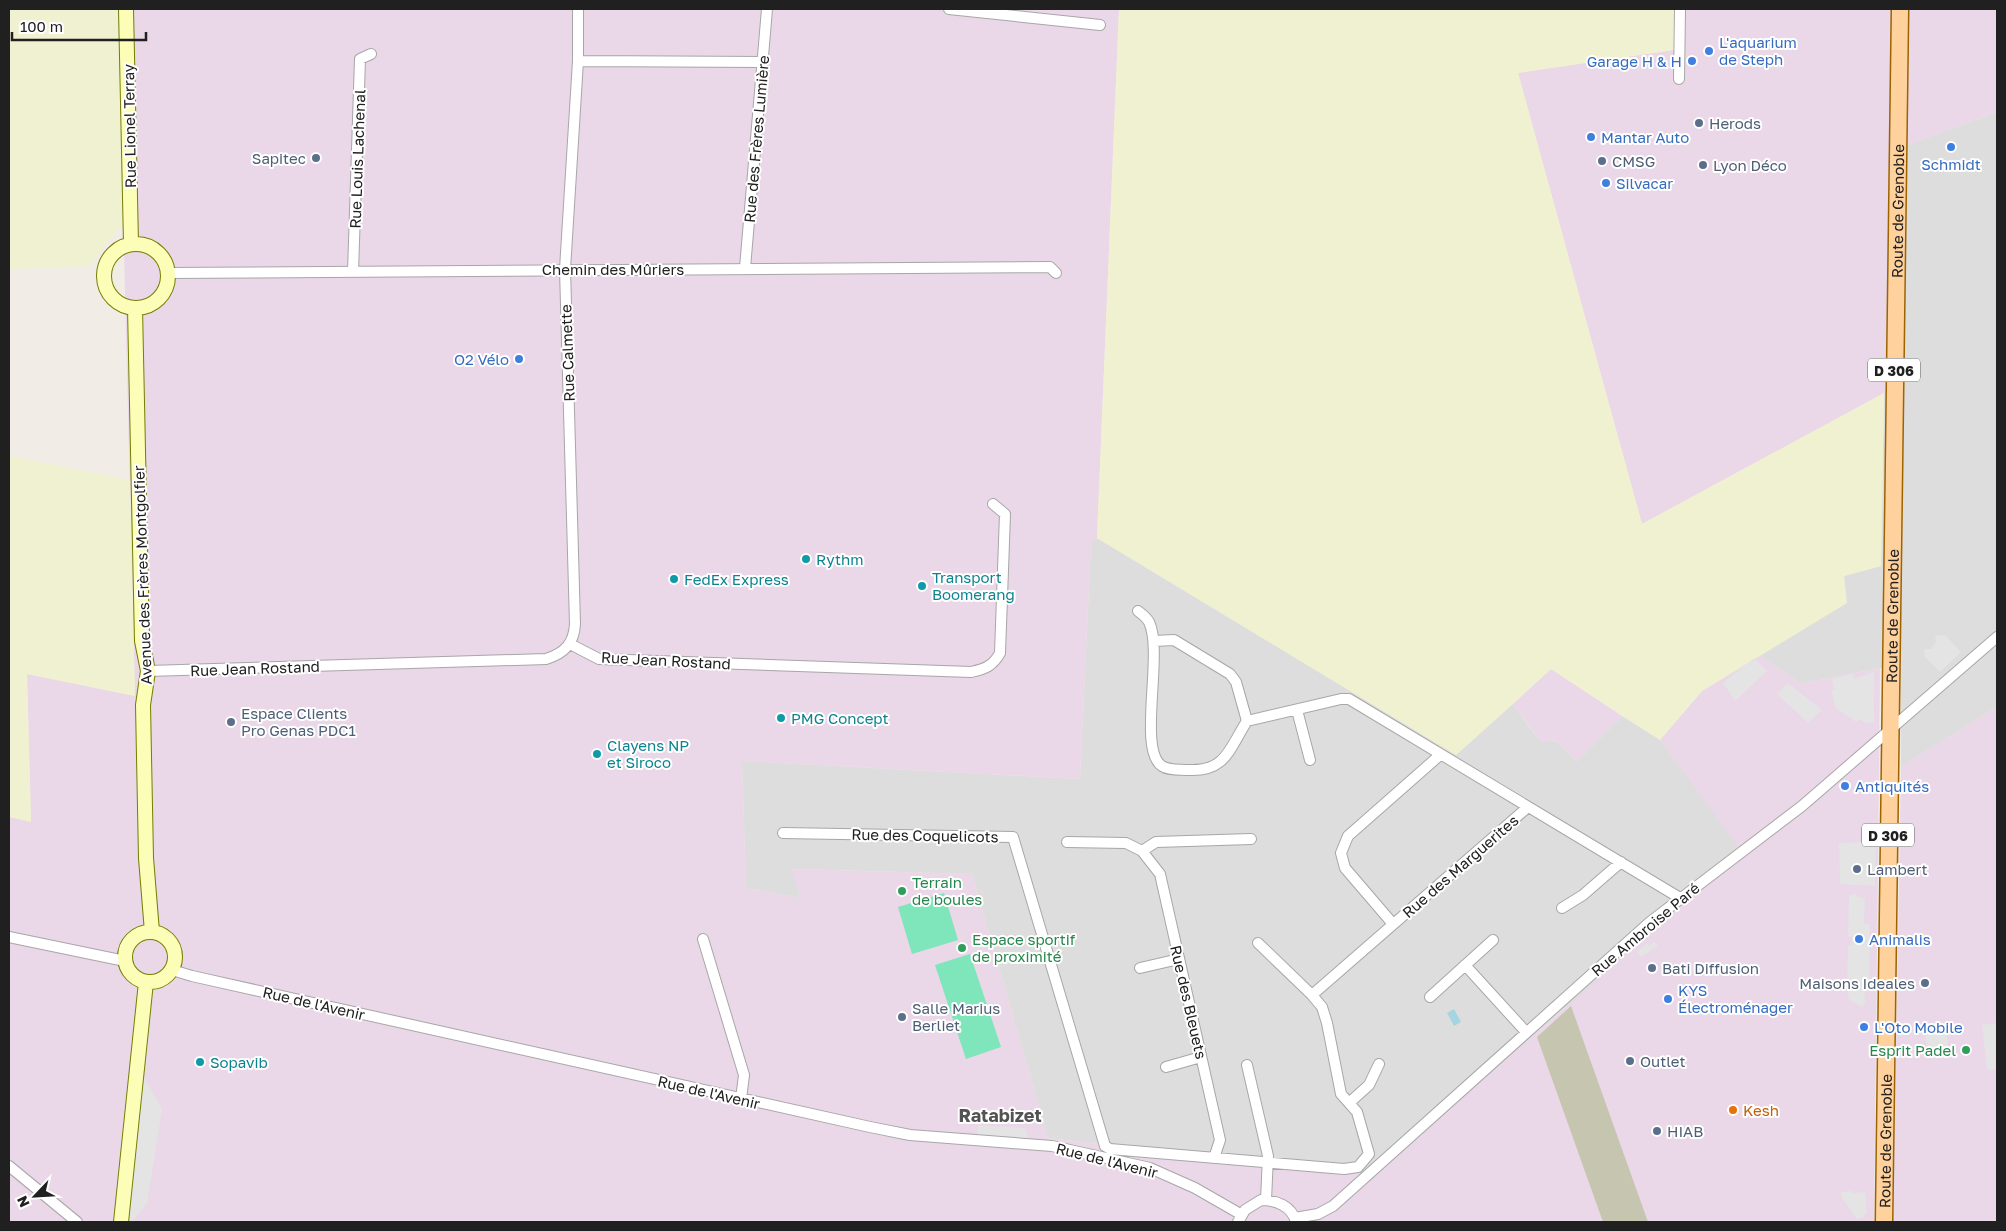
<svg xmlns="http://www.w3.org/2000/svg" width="2006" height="1231" viewBox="0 0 2006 1231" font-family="'Golos Text',sans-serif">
	<rect width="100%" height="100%" fill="#f1ede6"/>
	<path fill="#dedddd" d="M1997,112V707L1901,767L1900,664L1800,684L1759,655L1846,603L1844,576L1881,566L1884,393L1901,337L1905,146Z
		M1097,538L1456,755L1513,704L1537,737L1558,742L1577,761L1622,716L1660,740L1740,847L1682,890V907L1372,1176L1048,1138L972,874L792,869L801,898L746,888L742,761L1080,779L1091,542Z"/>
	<path fill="#ead7e8" d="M118,9H1119L1097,538L1091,542L1080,779L742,761L746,888L801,898L791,869L972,874L1048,1138L1372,1176L1681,907L1682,890L1739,848L1660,740L1702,691L1759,655L1800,684L1880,668L1874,1222H9V817L31,821L27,674L135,696Z
		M1675,9H1997V112L1905,146L1901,337L1884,393L1642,524L1518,73L1673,50Z
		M1551,669L1622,716L1577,761L1558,742L1551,740L1542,743L1513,704Z
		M1997,707V1222H1893L1901,767Z"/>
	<path fill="#c6c6b0" d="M1571,1006L1648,1222H1603L1537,1037Z"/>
	<path fill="#eff1d0" d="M9,9H118L123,224L89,266L9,269Z
		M1119,9H1675L1674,50L1518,73L1642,524L1884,393L1881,566L1844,576L1847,603L1702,691L1660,740L1551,669L1456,755L1097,538Z
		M9,456L130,480L135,696L27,674L31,822L9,817Z"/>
	<path fill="#7fe5ba" d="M944,893L958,940L912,954L898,907Z
		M970,954L1001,1047L966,1059L935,965Z"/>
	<path fill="#e4e4e4" d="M1945,635L1961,652L1940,672L1924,656L1925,649H1931L1936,642L1935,636Z
		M1754,658L1767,671L1735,701L1723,683Z
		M1874,672V722L1865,723L1859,719L1856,722L1836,708L1831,690H1834L1832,679L1853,674L1854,679Z
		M1788,683L1822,710L1808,723L1777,694Z
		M1876,841L1875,886L1840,884L1839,843Z
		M1856,894L1857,897L1865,898L1864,924H1870L1869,985H1864L1865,1003L1862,1007L1849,1000L1847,987L1848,945H1852V937L1848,936L1849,895Z
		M1654,941L1658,946L1641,957L1637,952L1647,943L1649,946Z
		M1997,1023V1069L1987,1070L1982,1025Z
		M1940,1029H1946L1949,1056L1935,1058L1934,1054H1928L1925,1034Z
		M143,1075L162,1109L147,1203L132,1222H129Z
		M978,1125L1025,1128L1028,1138L977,1135Z
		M1852,1191L1853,1193L1865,1192L1867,1212L1862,1218H1856L1842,1198L1841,1192Z"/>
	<path fill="#a4d5e1" d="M1454,1009L1461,1022L1454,1026L1447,1013Z"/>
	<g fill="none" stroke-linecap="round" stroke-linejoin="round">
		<g stroke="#a7a7a7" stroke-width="12">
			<path id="street" d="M949,9L1100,25
				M578,61L763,62
				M1679,79L1680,9
				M745,268L767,9
				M353,272L360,59L371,54
				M168,273L1050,267L1056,273
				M1138,611C1142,614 1147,618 1149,622C1164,653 1137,750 1162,766C1169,771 1180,769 1188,770C1226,772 1229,749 1247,721
				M1154,641L1174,640L1230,674L1236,682L1247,721L1341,699H1349L1680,898
				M570,644L599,659L971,672C985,669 993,666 1000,653L1005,514L993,504
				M148,671L546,659C565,653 574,643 575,624L565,269L578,61V9
				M1297,710L1310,760
				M783,833L1013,837L1105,1146L1110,1149L1344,1169L1358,1167L1369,1154L1357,1112L1341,1094L1327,1023L1322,1007L1312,995L1258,943
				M1067,842L1126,843L1142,851L1156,842L1251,839
				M1142,851L1160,874L1220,1140L1214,1158
				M1562,908L1583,895L1621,862
				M1393,924L1345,868L1341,853L1348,836L1440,755
				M9,937L125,961
				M703,939L744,1075L741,1099
				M1465,965L1526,1032
				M1140,968L1179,959
				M172,970L192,976L870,1127L910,1135L1052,1146L1150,1168L1195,1188L1242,1215
				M1312,995L1528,807
				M1430,997L1493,940
				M1247,1065L1268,1156L1266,1200
				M1166,1067L1201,1057
				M1350,1102L1369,1085L1379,1064
				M9,1166L77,1222
				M1295,1218L1318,1214L1333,1206L1650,922L1802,806L1997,637
				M1238,1222L1245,1210L1261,1200C1276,1200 1292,1206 1296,1222"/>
		</g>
		<g stroke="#747e00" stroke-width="16">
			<path id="secondary" d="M126,9L131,244
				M104 276a32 32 0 1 1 64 0a32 32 0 1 1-64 0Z
				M135,308L142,641L148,671L143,705L146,858L152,932
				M125 957a25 25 0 1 1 50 0a25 25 0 1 1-50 0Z
				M121,1222L146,982"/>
		</g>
		<g stroke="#9c6300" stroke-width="19">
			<g id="primary">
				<path id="s1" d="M1884,1222L1900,9"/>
			</g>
		</g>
		<use href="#street" stroke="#fff" stroke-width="10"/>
		<use href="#secondary" stroke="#fcfdb7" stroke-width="14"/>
		<use href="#primary" stroke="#ffd19d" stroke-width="16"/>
	</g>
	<g fill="#3f7fe0" stroke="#fff" stroke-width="2">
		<circle cx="1709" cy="51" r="5"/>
		<circle cx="1692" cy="61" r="5"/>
		<circle cx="1591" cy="137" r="5"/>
		<circle cx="1951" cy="147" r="5"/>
		<circle cx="1606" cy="183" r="5"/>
		<circle cx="519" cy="359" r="5"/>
		<circle cx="1845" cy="786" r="5"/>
		<circle cx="1859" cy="939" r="5"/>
		<circle cx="1668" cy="999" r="5"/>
		<circle cx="1864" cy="1027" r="5"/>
	</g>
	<g fill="#5c6f8a" stroke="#fff" stroke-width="2">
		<circle cx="1699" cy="123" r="5"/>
		<circle cx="316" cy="158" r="5"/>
		<circle cx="1602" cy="161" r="5"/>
		<circle cx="1703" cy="165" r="5"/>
		<circle cx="231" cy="722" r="5"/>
		<circle cx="1857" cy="869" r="5"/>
		<circle cx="1652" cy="968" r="5"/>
		<circle cx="1925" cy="983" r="5"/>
		<circle cx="902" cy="1017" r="5"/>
		<circle cx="1630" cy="1061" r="5"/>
		<circle cx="1657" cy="1131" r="5"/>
	</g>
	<g fill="#0f9aa8" stroke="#fff" stroke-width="2">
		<circle cx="806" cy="559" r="5"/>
		<circle cx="674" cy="579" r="5"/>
		<circle cx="922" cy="586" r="5"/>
		<circle cx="781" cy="718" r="5"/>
		<circle cx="597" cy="754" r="5"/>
		<circle cx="200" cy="1062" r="5"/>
	</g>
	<g fill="#2e9e5b" stroke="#fff" stroke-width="2">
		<circle cx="902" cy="891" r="5"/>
		<circle cx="962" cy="948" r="5"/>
		<circle cx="1966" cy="1050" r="5"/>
	</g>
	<circle fill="#e8710a" stroke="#fff" stroke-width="2" cx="1733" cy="1110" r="5"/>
	<g text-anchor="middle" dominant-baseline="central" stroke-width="4" stroke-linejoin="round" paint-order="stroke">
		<g fill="#fff" stroke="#636363" stroke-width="1">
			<rect x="1868" y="358.5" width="52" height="23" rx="4"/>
			<rect x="1862" y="823.5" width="52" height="23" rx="4"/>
		</g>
		<g font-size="14" font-weight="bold" fill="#202020">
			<text x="1894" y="370">D 306</text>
			<text x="1888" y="835">D 306</text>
		</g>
		<g font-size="15" fill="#366cbe" stroke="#fff" text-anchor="start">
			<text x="1719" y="42">L'aquarium<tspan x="1719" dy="17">de Steph</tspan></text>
			<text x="1682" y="61" text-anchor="end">Garage H &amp; H</text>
			<text x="1601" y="137">Mantar Auto</text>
			<text x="1951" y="164" text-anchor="middle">Schmidt</text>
			<text x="1616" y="183">Silvacar</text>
			<text x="509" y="359" text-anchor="end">O2 Vélo</text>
			<text x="1855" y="786">Antiquités</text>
			<text x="1869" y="939">Animalis</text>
			<text x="1678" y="990">KYS<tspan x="1678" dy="17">Électroménager</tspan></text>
			<text x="1874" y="1027">L'Oto Mobile</text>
		</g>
		<g font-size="15" fill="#4e5e75" stroke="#fff" text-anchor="start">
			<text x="1709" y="123">Herods</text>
			<text x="306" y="158" text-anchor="end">Sapitec</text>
			<text x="1612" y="161">CMSG</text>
			<text x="1713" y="165">Lyon Déco</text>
			<text x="241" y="713">Espace Clients<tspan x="241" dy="17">Pro Genas PDC1</tspan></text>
			<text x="1867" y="869">Lambert</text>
			<text x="1662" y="968">Bati Diffusion</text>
			<text x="1915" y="983" text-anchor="end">Maisons Ideales</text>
			<text x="912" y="1008">Salle Marius<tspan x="912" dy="17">Berliet</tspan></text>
			<text x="1640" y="1061">Outlet</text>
			<text x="1667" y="1131">HIAB</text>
		</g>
		<g font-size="15" fill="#202020" stroke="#fff">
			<text transform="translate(129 126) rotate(-91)">Rue Lionel Terray</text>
			<text transform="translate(756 139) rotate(-85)">Rue des Frères Lumière</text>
			<text transform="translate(357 159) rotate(-88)">Rue Louis Lachenal</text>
			<text stroke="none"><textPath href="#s1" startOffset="1011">Route de Grenoble</textPath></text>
			<text x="613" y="269">Chemin des Mûriers</text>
			<text transform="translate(567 353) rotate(-92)">Rue Calmette</text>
			<text transform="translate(142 575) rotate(-92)">Avenue des Frères Montgolfier</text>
			<text stroke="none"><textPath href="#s1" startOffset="606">Route de Grenoble</textPath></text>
			<text transform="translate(666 660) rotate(3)">Rue Jean Rostand</text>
			<text transform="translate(255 668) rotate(-2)">Rue Jean Rostand</text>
			<text transform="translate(925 835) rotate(1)">Rue des Coquelicots</text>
			<text transform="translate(1460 866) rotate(-41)">Rue des Marguerites</text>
			<text transform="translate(1645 929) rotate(-40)">Rue Ambroise Paré</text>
			<text transform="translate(1189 1002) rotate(77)">Rue des Bleuets</text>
			<text transform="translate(314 1003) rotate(13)">Rue de l'Avenir</text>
			<text transform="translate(709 1092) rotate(13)">Rue de l'Avenir</text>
			<text stroke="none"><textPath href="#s1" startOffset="81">Route de Grenoble</textPath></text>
			<text transform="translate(1107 1160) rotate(14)">Rue de l'Avenir</text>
		</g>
		<g font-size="15" fill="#0d838f" stroke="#fff" text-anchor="start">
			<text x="816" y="559">Rythm</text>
			<text x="932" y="577">Transport<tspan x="932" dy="17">Boomerang</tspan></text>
			<text x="684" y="579">FedEx Express</text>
			<text x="791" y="718">PMG Concept</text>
			<text x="607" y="745">Clayens NP<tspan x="607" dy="17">et Siroco</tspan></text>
			<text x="210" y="1062">Sopavib</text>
		</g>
		<g font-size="15" fill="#27864d" stroke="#fff" text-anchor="start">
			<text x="912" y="882">Terrain<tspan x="912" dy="17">de boules</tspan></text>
			<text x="972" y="939">Espace sportif<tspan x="972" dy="17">de proximité</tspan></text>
			<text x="1956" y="1050" text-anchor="end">Esprit Padel</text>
		</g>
		<g font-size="15" fill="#c56008" stroke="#fff" text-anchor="start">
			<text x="1743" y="1110">Kesh</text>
		</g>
		<g font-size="18" font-weight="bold" fill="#535353" stroke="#fff">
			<text x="1000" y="1115">Ratabizet</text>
		</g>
	</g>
	<rect width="2006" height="1231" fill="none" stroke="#202020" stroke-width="20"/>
	<g transform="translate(35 1196) rotate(245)" stroke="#ffffff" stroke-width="4" paint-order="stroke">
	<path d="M0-4L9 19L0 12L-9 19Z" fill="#202020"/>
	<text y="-8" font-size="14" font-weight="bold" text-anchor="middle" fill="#202020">N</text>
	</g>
	<path d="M12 32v8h134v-8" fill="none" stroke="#202020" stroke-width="2.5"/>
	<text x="20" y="32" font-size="15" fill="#202020" stroke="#ffffff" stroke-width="4" paint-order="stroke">100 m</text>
</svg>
